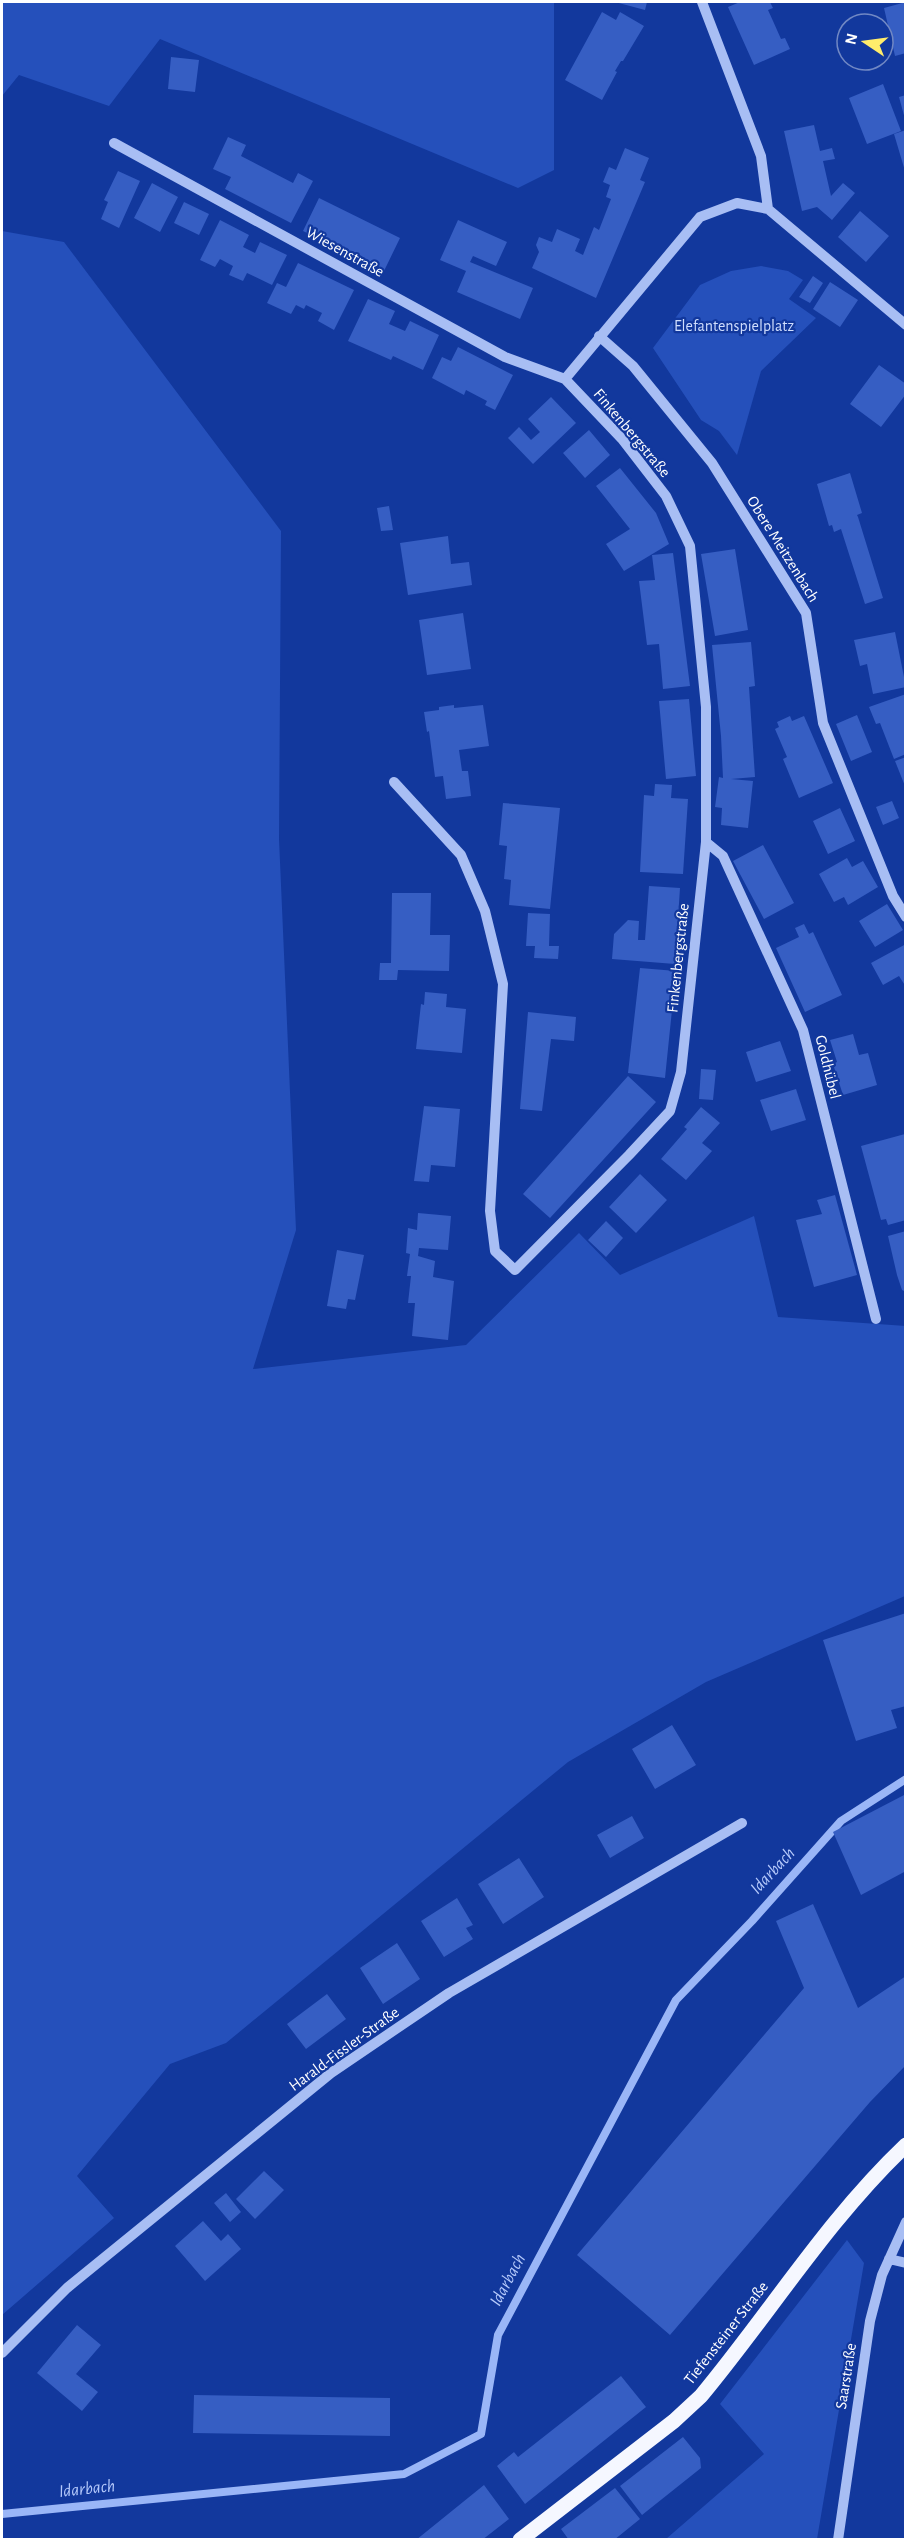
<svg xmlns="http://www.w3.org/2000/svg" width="907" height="2541" viewBox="0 0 907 2541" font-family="'Alegreya Sans',sans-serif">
	<rect width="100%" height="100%" fill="#12389d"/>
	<path fill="#2550bb" d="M2,2H554V170L518,188L160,39L109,106L19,75L2,96Z
		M2,231L64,242L281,531L279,839L296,1230L253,1369L466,1345L579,1233L620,1275L754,1216L778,1317L906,1326L905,1596L706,1682L568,1762L226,2043L170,2064L77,2176L114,2218L2,2315Z
		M761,266L788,271L803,280L789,299L816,318L761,371L737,455L719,431L701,420L653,348L700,285L731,271Z
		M847,2240L864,2263L817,2539H666L764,2454L720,2404Z"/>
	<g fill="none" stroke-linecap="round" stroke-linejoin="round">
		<path stroke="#9ab6f7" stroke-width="8" d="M2,2514L404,2474L481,2434L498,2335L676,2000L752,1921L841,1821L906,1779"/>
	</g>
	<path fill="#365ec3" d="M615,2H647L645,10Z
		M740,2H770L773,8L768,10L773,21L781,39L785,38L790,49L754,65L728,7Z
		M906,2V53L895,56L884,8Z
		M602,12L616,20L620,12L644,26L623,61H621L615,71L617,72L602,100L565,80Z
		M171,57L199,60L195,92L168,89Z
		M883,84L901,131L867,144L849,98Z
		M906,95V119H905L899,97Z
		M814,125L820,151L832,148L835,159L823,161L831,196L843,183L855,193L832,220L817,207L802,211L784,131Z
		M906,130V171H905L894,134Z
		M228,137L246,145L241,156L293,183L298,173L313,181L291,223L225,189L231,177L213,169Z
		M625,148L649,158L640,180L645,182L596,298L532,268L539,252L536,245L539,237L552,242L557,229L580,239L575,251L583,255L594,227L599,230L611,199L606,197L610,185L603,182L609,167L616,170Z
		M118,171L140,181L119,228L101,219L108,202L104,200Z
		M152,183L178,197L160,232L134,218Z
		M319,198L400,238L384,271L303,231Z
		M184,202L209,214L199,235L174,223Z
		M860,211L889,236L866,262L838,237Z
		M220,220L249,235L243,247L255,253L260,242L287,255L272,285L247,273L243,281L229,275L233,266L220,259L215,267L200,260Z
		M458,220L507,242L496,266L473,256L470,262L533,288L520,319L457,292L466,271L440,260Z
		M298,263L354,290L334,330L318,321L322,313L306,305L304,309L296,305L291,314L267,303L277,283L286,287Z
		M813,276L823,283L810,303L799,297Z
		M830,282L858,300L840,327L813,309Z
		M368,299L395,311L389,324L405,331L410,321L439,335L423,370L393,356L391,360L348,341Z
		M458,347L513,375L495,410L485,405L487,401L466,390L464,395L432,378L442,357L451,361Z
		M879,365L906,384V394L881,427L850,404Z
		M551,397L576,423L533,464L508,438L519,427L531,440L540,432L528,419Z
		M589,430L610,455L585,478L563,453Z
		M620,468L656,513L669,544L624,571L606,544L630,529L596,486Z
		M850,473L862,513L857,515L858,517L883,598L865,604L841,529L834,532L832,525L829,526L817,484Z
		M389,506L393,530L381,531L377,508Z
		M448,536L451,564L469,562L472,585L408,595L400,543Z
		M735,549L748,630L715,636L701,554Z
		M673,553L690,686L663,689L659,644L647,645L639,581L655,580L652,555Z
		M463,613L471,669L427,675L419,620Z
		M895,632L906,687L873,694L867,664L860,666L854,640Z
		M751,642L755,686L749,687L755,777L731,779L753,781L748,828L721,825L722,808L715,807L719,777L723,778L721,736L712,645Z
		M906,694V754L894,759L880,723L876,724L869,707Z
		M689,699L696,776L666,779L659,701Z
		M454,705V708L483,705L489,746L459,750L462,771H468L471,796L446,799L443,776L435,777L429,731L427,732L424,712L439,710V707Z
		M857,715L872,752L851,761L836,724Z
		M790,716L792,721L804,716L833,783L799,798L783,759L787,757L775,729L779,727L777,722Z
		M906,757V786H905L895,761Z
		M655,784L672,785L671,798L688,799L683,874L640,872L644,795L654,796Z
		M892,801L899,818L883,825L876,807Z
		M503,803L560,808L550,909L509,905L511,880L504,879L507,846L499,845Z
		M840,808L855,841L828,854L813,821Z
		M763,845L794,903L764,919L733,861Z
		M847,858L852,867L863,861L878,887L848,905L844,897L834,902L819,874Z
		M649,886L680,888L675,964L612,959L614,934L628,920L639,921L638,940H645Z
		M392,893H431L430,935H450L449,971L398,970L397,980H379L380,963H391Z
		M887,904L903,930L875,947L859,921Z
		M528,913L550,914L549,946H559L558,959L534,958L535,946H526Z
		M804,924L809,934L813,932L842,995L805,1012L776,948L799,937L795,928Z
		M906,944V987L899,976L883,985L871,963Z
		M640,968L676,971L665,1078L628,1073Z
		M425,992L447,994L446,1007L466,1009L462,1053L416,1049L421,1004L424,1005Z
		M528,1012L576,1017L574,1041L551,1039L542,1111L520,1109Z
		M853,1034L859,1055L868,1053L877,1085L843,1095L833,1064L837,1062L830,1040Z
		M780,1041L791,1071L756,1082L746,1052Z
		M701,1069L716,1070L713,1100L699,1099Z
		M628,1076L656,1102L550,1218L523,1194Z
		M796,1089L806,1120L771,1131L760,1100Z
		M424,1106L460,1109L455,1167L431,1165L429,1182L414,1181Z
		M701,1107L720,1123L702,1143L712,1151L686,1180L661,1159L687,1129L684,1127Z
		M905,1134L906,1220L888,1225L886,1219L881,1220L861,1146Z
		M640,1174L667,1200L636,1233L609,1207Z
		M835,1195L857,1275L814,1287L796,1220L822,1214L817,1200Z
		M418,1213L451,1216L448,1250L419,1248L418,1256L435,1261L433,1277L454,1281L448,1340L412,1336L415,1303H408L411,1276H407L410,1254L406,1253L408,1228L417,1230Z
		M606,1221L623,1238L606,1257L588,1240Z
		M906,1231V1292L902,1290L897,1275L888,1236Z
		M337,1250L364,1255L355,1300L348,1299L346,1309L327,1306Z
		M906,1613V1706L891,1710L897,1728L856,1741L823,1640Z
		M672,1725L696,1765L655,1789L632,1749Z
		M906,1794V1871L861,1895L833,1832Z
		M632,1816L644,1838L610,1858L597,1835Z
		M519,1858L544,1897L503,1924L478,1884Z
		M457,1898L473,1925L466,1928L473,1939L444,1957L421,1921Z
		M813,1904L858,2008L906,1976V2065L870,2102L670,2335L577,2255L804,1988L776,1921Z
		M397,1943L420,1979L383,2004L360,1968Z
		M327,1994L346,2019L306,2049L287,2024Z
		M264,2171L284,2190L255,2219L236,2199Z
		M226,2193L241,2212L230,2222L214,2203Z
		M203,2221L221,2241L228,2234L241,2249L205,2281L175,2246Z
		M77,2325L101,2345L76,2374L98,2392L82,2411L37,2373Z
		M621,2376L646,2407L525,2504L497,2466L514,2452L518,2457Z
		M194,2395L390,2398V2436L193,2433Z
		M683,2437L700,2458L701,2468L642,2515L620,2486Z
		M484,2485L509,2519L482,2540H416Z
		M615,2488L640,2519L614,2540H569L561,2529Z"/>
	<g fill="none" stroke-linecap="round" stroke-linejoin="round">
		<path stroke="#a8bef4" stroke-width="10" d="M702,2L761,156L768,209
			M114,143L505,357L565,379
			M599,336L633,366L712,463L806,613L823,723L893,896L906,917
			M394,782L461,855L485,911L503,984L490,1211L495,1251L515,1270L629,1155L670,1111L681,1072L706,842V707L690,546L666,496L622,439L565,379L700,217L737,203L768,209L906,325
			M706,842L723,856L803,1030L876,1319
			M889,2259L906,2263
			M2,2353L67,2288L331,2073L449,1993L742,1823
			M838,2540L870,2321L882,2275L906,2222"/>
		<path stroke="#f5f7ff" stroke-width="15" d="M520,2540L674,2421L701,2396C770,2313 827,2220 906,2145"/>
	</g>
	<g text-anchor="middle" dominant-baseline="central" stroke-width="4.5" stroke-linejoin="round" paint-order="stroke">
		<g font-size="16" fill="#fff" stroke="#12389d">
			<text transform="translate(345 252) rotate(29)">Wiesenstraße</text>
			<text transform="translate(632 433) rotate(50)">Finkenbergstraße</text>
			<text transform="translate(783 549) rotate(58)">Obere Meitzenbach</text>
			<text transform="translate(678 958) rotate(-84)">Finkenbergstraße</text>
			<text transform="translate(828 1067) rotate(76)">Goldhübel</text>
			<text transform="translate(344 2049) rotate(-36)">Harald-Fissler-Straße</text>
			<text transform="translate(726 2333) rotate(-52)">Tiefensteiner Straße</text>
			<text transform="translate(846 2376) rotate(-81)">Saarstraße</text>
		</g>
		<g font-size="16" fill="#d0defe" stroke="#12389d">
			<text x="734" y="326">Elefantenspielplatz</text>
		</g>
		<g font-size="18" font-style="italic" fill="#b5c9fb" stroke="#12389d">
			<text transform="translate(773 1871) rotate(-47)">Idarbach</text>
			<text transform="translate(508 2280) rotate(-62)">Idarbach</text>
			<text transform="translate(87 2489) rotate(-6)">Idarbach</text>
		</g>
	</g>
	<rect width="907" height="2541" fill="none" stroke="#ffffff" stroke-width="6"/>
	<g transform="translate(865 42) rotate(283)"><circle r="28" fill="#12389d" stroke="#7188c4" stroke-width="1.5"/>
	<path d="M0-4.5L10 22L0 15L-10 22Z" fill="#ffec6b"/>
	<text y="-9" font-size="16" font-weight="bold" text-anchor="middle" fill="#ffffff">N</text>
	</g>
</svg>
